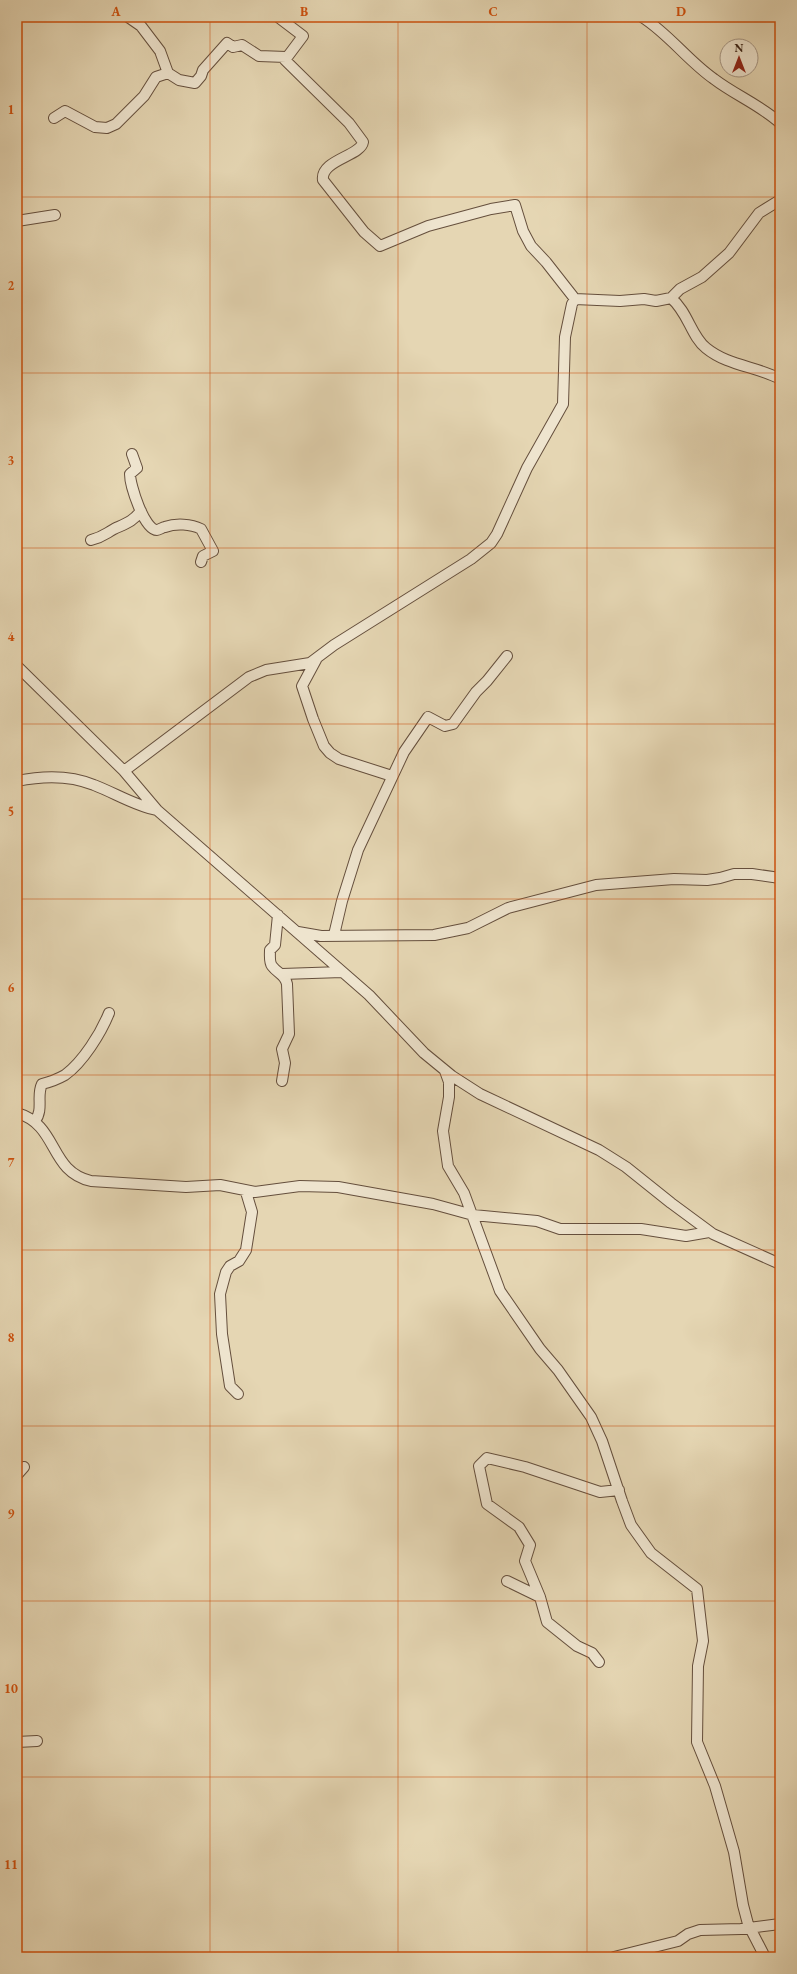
<svg xmlns="http://www.w3.org/2000/svg" width="797" height="1974" viewBox="0 0 797 1974" font-family="'EB Garamond',serif">
	<rect width="100%" height="100%" fill="#e5d6b3"/>
	<filter id="stains"><feTurbulence type="fractalNoise" baseFrequency=".005" numOctaves="4"/><feColorMatrix values="0 0 0 0 .2 0 0 0 0 .09 0 0 0 0 .02 0 0 0 .5 -.17"/></filter>
	<radialGradient id="worn" r=".72"><stop offset=".6" stop-color="#630" stop-opacity="0"/><stop offset="1" stop-color="#630" stop-opacity=".3"/></radialGradient>
	<g fill="none" stroke-linecap="round" stroke-linejoin="round">
		<g stroke="#654f3d" stroke-width="12">
			<path id="minor" d="M128,17L141,26L160,51L168,73L179,80L195,83L201,76L203,70L227,43L233,47L242,45L259,56L286,57
				M278,17L303,36L285,60L349,123L363,142C361,156 320,160 323,180L364,232L380,246L428,226L491,209L515,205L523,231L531,246L546,262L575,299L620,301L644,299L656,301L671,298L680,289L702,277L729,253L759,213L780,200
				M642,17C669,34 688,61 714,79C735,95 760,105 780,123
				M54,118L65,111L95,127L107,128L116,124L144,96L156,77L168,73
				M17,221L55,215
				M671,298C688,312 691,336 706,348C728,366 756,366 780,379
				M132,454L137,468L130,474C130,485 144,530 157,530C159,530 163,527 165,527C176,523 191,524 201,529L213,551L203,556L201,562
				M91,540C103,537 105,534 114,529C127,523 132,522 141,511
				M316,660L302,686L313,719L324,746L330,753L339,759L392,776
				M17,666L124,771L157,810L369,995L424,1053L452,1076L480,1094L599,1150L626,1167L671,1203L713,1234L780,1264
				M124,771L249,677L266,670L310,663L334,645L471,559L491,543L497,534L527,468L563,404L565,337L572,304L575,299
				M17,781C41,776 70,775 94,785C115,793 135,806 157,810
				M278,915L275,945L270,950C270,955 269,962 272,966C278,974 285,974 287,984L289,1034L282,1049L285,1063L282,1081
				M298,932L321,936L434,935L468,928L508,908L596,885L674,879L707,880L720,878L734,874H752L780,878
				M334,935L342,901L358,850L404,752L428,717L445,726L453,724L476,692L487,681L507,656
				M282,974L342,972
				M445,1071L449,1082V1097L443,1131L448,1166L464,1193L500,1291L540,1349L558,1370L591,1417L602,1441L622,1501L631,1525L651,1553L697,1589L703,1641L698,1666L697,1742L715,1786L734,1852L743,1905L748,1924L765,1957
				M17,1113C59,1125 48,1171 91,1181L186,1187L220,1185L255,1192L300,1186L338,1187L433,1204L473,1215L537,1221L560,1229H641L686,1236L709,1232
				M35,1121C44,1109 36,1096 42,1084C50,1082 58,1079 65,1075C83,1062 101,1033 109,1013
				M238,1394L230,1386L222,1334L220,1294L226,1272L230,1266L239,1261L246,1250L252,1212L246,1192
				M17,1475L24,1467
				M507,1581L540,1597L547,1622L577,1646L592,1653L599,1662
				M540,1597L525,1561L530,1545L519,1527L487,1504L479,1466L487,1458L525,1467L600,1492L619,1490
				M17,1742L37,1741
				M614,1957L678,1941L688,1934L700,1930L741,1929L780,1924"/>
		</g>
		<use href="#minor" stroke="#eee4ce" stroke-width="10"/>
	</g>
	<path fill="none" stroke="#ce510e" stroke-width="1" stroke-opacity="0.55" d="M210,17V1957M398,17V1957M587,17V1957M17,197H780M17,373H780M17,548H780M17,724H780M17,899H780M17,1075H780M17,1250H780M17,1426H780M17,1601H780M17,1777H780"/>
	<rect width="797" height="1974" fill="none" stroke="#e5d6b3" stroke-width="44"/>
	<g transform="translate(739 58)"><circle r="19" fill="#eee4ce" stroke="#a69684"/>
	<path d="M0-3L7 15L0 10L-7 15Z" fill="#8f2418"/>
	<text y="-6" font-size="11" font-weight="bold" text-anchor="middle" fill="#3a2216">N</text>
	</g>
	<rect x="22" y="22" width="753" height="1930" fill="none" stroke="#ce510e" stroke-width="1.5"/>
	<g font-size="13" text-anchor="middle" font-weight="bold" fill="#ce510e">
		<text x="116" y="16">A</text>
		<text x="304" y="16">B</text>
		<text x="493" y="16">C</text>
		<text x="681" y="16">D</text>
		<text x="11" y="114">1</text>
		<text x="11" y="290">2</text>
		<text x="11" y="465">3</text>
		<text x="11" y="641">4</text>
		<text x="11" y="816">5</text>
		<text x="11" y="992">6</text>
		<text x="11" y="1167">7</text>
		<text x="11" y="1342">8</text>
		<text x="11" y="1518">9</text>
		<text x="11" y="1693">10</text>
		<text x="11" y="1869">11</text>
	</g>
	<rect width="100%" height="100%" filter="url(#stains)"/>
	<rect width="100%" height="100%" fill="url(#worn)"/>
</svg>
